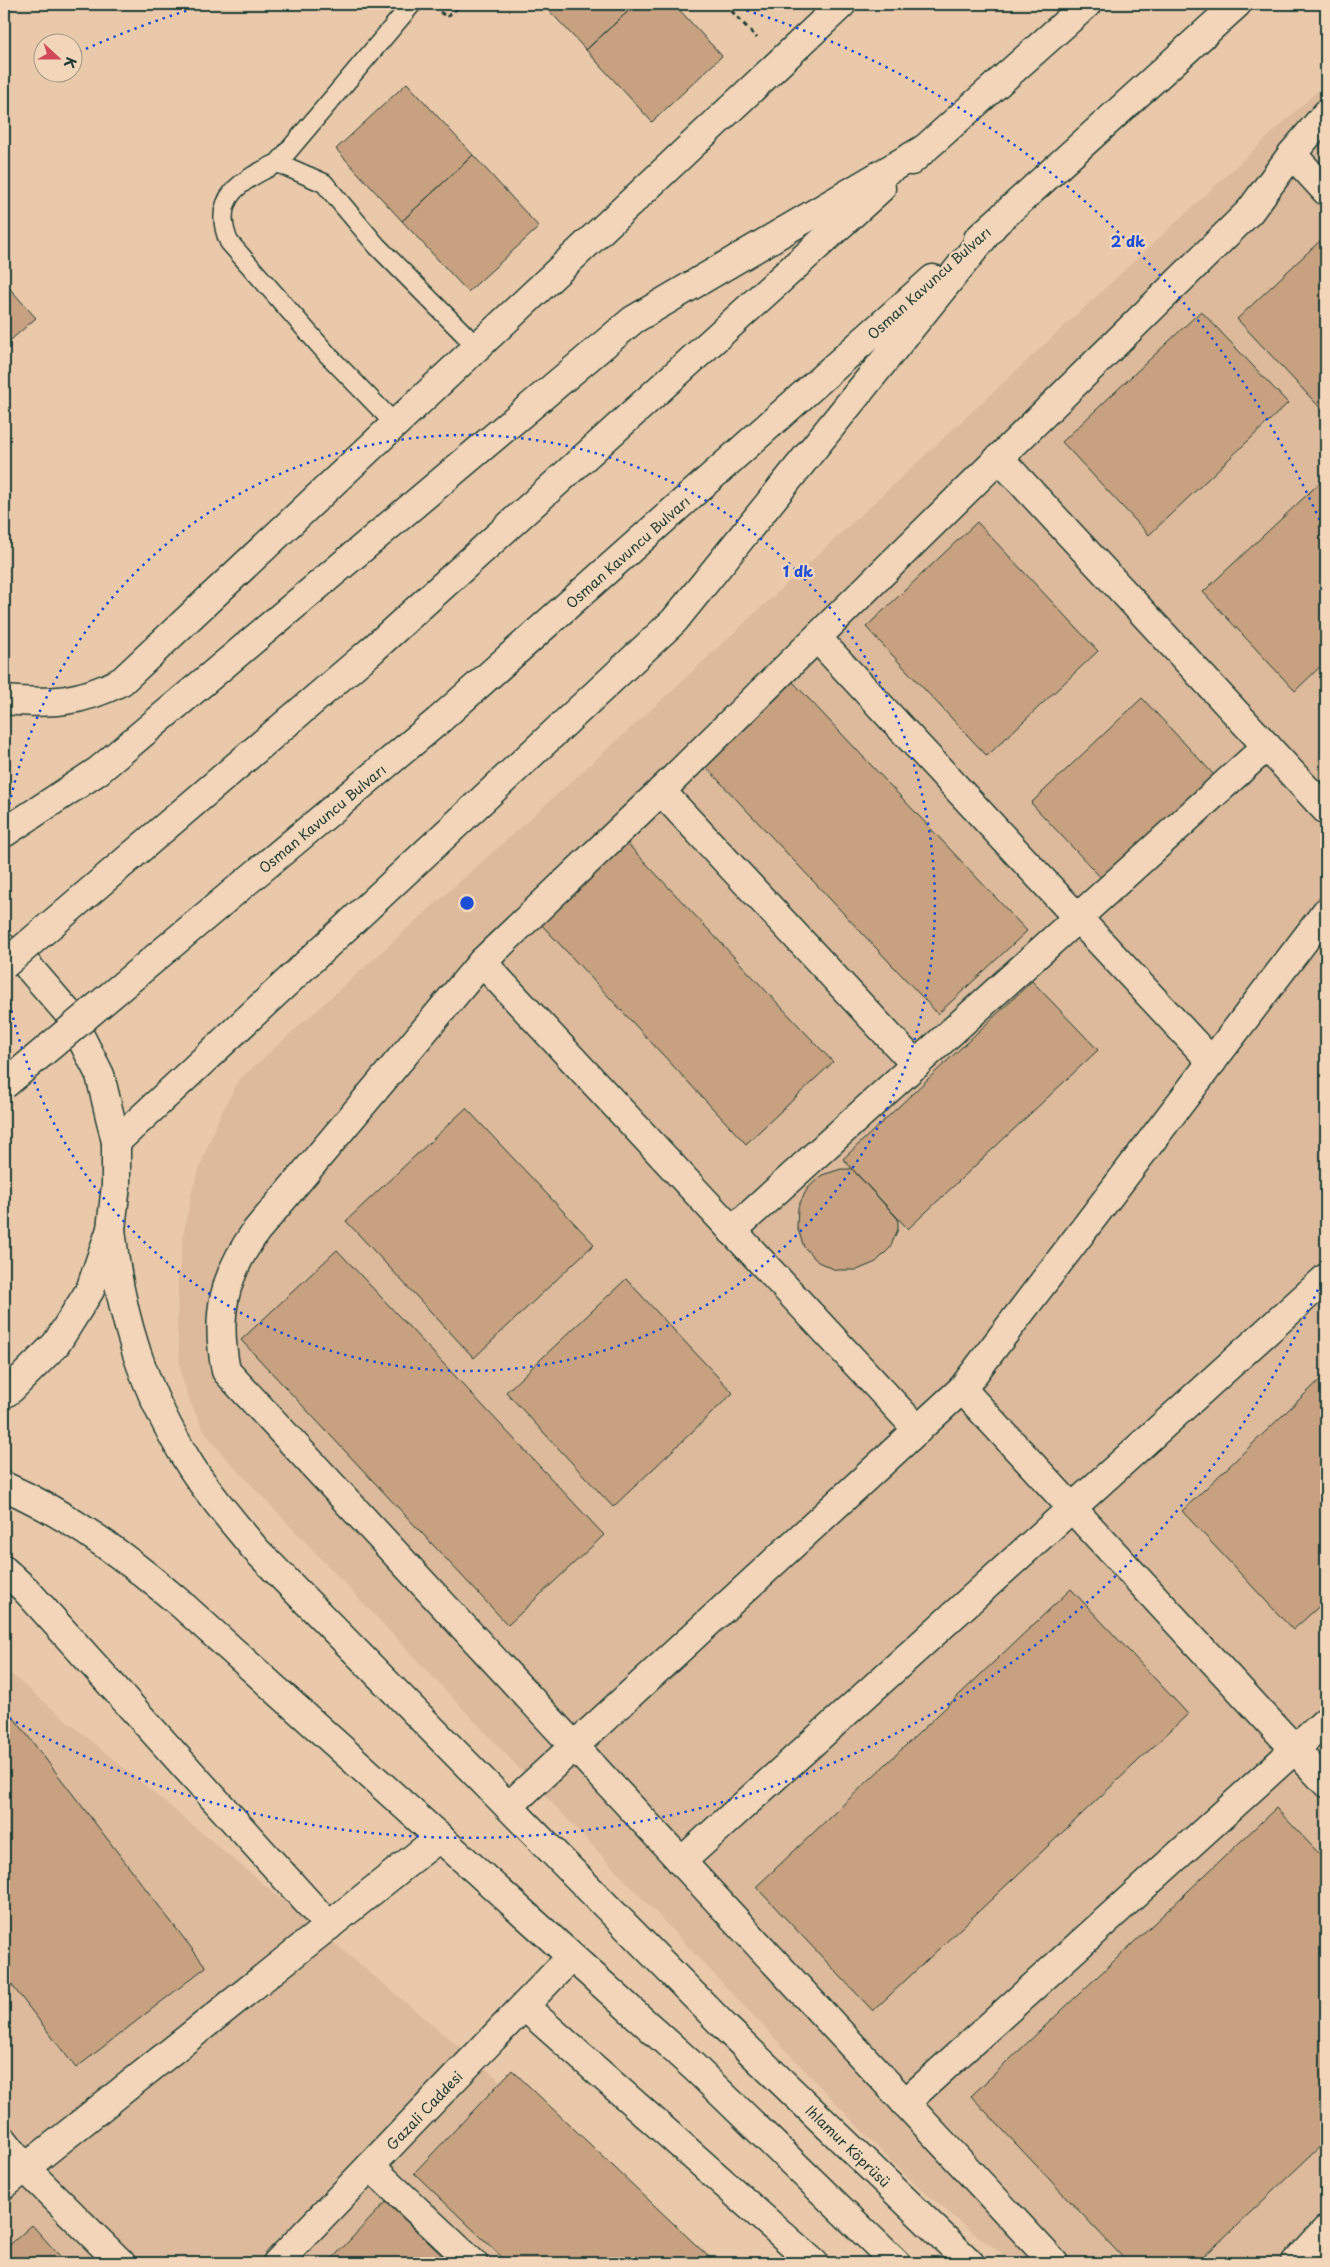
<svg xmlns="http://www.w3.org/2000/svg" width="1330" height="2267" viewBox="0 0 1330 2267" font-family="'Playpen Sans',sans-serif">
	<rect width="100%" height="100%" fill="#eac9aa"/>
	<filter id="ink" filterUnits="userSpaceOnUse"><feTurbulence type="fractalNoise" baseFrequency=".02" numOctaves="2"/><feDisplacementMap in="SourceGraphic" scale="10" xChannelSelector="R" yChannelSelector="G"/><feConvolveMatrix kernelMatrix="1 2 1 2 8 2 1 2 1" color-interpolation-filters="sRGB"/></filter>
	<g filter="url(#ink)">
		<path fill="#dcba9b" d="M1326,83V2263H1015L968,2229L901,2172L223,1455L204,1431L191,1404L181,1375L177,1327L178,1279L184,1231L192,1191L205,1153L220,1115L240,1079L641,719Z
			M4,1669L6,1670L719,2263H4Z"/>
		<path fill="#c7a180" stroke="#1f3d34" d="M543,4H636L586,50Z
			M636,4H674L722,56L652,122L586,50Z
			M407,83L473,155L402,221L336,149Z
			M473,155L539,227L468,292L402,221Z
			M1324,237L1326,240V414L1237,319Z
			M4,282L36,318L4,346Z
			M1201,311L1288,403L1149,535L1062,442Z
			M1326,477V661L1295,691L1203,592Z
			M977,522L1098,651L987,756L866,627Z
			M793,682L1027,931L938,1014L705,766Z
			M1142,698L1216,777L1105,882L1031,803Z
			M625,841L833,1062L746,1144L539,922Z
			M1032,981L1098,1050L908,1229L843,1159Z
			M466,1108L594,1244L474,1358L346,1221Z
			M841,1169H852L898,1219V1229L890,1248L876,1262L857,1270H836L818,1262L804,1247L797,1227L798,1207L807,1189L822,1175Z
			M337,1250L604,1535L508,1625L241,1340Z
			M626,1279L733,1393L613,1507L506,1392Z
			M1326,1374V1600L1293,1630L1182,1511Z
			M1071,1589L1188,1714L873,2011L756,1887Z
			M4,1705L206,1967L76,2068L4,1975Z
			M1276,1808L1326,1861V2141L1197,2263H1128L971,2096Z
			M512,2070L715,2263H508L414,2173Z
			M386,2202L450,2263H328Z
			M32,2225L66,2263H4V2250Z"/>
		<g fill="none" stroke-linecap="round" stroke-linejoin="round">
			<g stroke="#1f3d34" stroke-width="21">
				<path id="lane" d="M278,163L412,4
					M395,424L328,355L229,242C210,197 242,180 278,163L324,183L377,246L477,347"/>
			</g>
			<g stroke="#1f3d34" stroke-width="31">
				<g id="street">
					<path d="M1292,154L1326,191"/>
					<path d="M999,458L1326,810"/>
					<path d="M817,638L1212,1062"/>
					<path d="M4,700C50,704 80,703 122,681L842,4"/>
					<path d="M661,791L916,1065"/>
					<path d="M482,962L918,1430"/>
					<path d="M732,1231L1267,746"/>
					<path d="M962,1389L1326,1783"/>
					<path d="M4,1570L26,1590L329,1926"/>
					<path d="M509,1806L962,1389L1326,912"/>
					<path d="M681,1862L1326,1278"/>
					<path d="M524,2006L814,2263"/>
					<path d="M905,2103L1326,1721"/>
					<path d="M4,2141L25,2168L121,2263"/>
					<path d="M370,2166L473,2263"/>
					<path d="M4,2185L440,1837"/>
					<path id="s1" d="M277,2263L571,1957"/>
					<path d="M1054,2263L226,1371C215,1315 223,1277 256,1231L482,962L661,791L1250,211L1292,154L1326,114"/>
					<path d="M1296,2263L1326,2230"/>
				</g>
			</g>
			<g stroke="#1f3d34" stroke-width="31">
				<g id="secondary">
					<path d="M4,948L25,963L69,1014L100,1075L116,1142V1185L111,1229L90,1290L56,1344L11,1389L4,1394"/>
					<path id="s2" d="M111,1229C120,1316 143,1390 190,1465C209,1495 233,1522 255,1549L727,2029L970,2263"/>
					<path d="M4,1486C70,1515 128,1559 182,1605L694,2067L896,2263"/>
				</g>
			</g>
			<g stroke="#1f3d34" stroke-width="31">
				<g id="highway">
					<path d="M911,161L1087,4"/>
					<path d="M978,239L1237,4"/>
					<path d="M371,651L881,188"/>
					<path id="s3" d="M438,721L933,279"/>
					<path d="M4,833L98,771L633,320L924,149"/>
					<path d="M116,1142L674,621L993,226"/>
				</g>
			</g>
			<path stroke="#1f3d34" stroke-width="3" stroke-dasharray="5 4" stroke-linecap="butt" d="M725,4L757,38
				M440,12L447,17L462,4"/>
			<use href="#lane" stroke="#f3d6b9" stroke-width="18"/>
			<use href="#street" stroke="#f3d6b9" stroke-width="28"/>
			<use href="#secondary" stroke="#f3d6b9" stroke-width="28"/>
			<use href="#highway" stroke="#f3d6b9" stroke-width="28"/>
			<g stroke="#1f3d34" stroke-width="31" stroke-linecap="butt">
				<g id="highway-bridge">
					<path d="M4,965L371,651"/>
					<path id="s4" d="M4,1085L438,721"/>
				</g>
			</g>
			<use href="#highway-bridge" stroke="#f3d6b9" stroke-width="28"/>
		</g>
	</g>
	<g fill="none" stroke="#1d4ed8" stroke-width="2.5" stroke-dasharray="2.5 5">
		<path d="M4 834A468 468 0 1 1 4 972"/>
		<path d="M1324 1276A935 935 0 0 1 7 1717M79 52A935 935 0 0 1 209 4M725 4A935 935 0 0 1 1324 530"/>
	</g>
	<g text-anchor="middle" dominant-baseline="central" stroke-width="4.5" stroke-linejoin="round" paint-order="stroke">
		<g font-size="14" fill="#1f3d34" stroke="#f3d6b9">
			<text transform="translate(929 283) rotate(-42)">Osman Kavuncu Bulvarı</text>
			<text stroke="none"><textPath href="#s3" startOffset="254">Osman Kavuncu Bulvarı</textPath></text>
			<text stroke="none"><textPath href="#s4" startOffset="415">Osman Kavuncu Bulvarı</textPath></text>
			<text stroke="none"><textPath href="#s1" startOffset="212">Gazali Caddesi</textPath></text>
			<text stroke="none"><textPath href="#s2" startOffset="1199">Ihlamur Köprüsü</textPath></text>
		</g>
	</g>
	<circle cx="467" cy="903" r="8" fill="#1d4ed8" stroke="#f3d6b9" stroke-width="2.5"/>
	<g font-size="15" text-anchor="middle" font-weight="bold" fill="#1d4ed8" stroke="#f3d6b9" stroke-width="4.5" stroke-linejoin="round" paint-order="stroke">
		<text x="1128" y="247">2 dk</text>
		<text x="798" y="577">1 dk</text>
	</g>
	<rect width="1330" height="2267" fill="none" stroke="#f3d6b9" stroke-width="20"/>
	<rect x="10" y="10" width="1310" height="2247" fill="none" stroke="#1f3d34" stroke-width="2" filter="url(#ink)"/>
	<g transform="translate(58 58) rotate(111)"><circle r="24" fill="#f3d6b9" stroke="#9e9984"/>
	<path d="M0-4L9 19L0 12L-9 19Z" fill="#d1495b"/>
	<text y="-8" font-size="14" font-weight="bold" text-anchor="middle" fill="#1f3d34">K</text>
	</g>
</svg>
